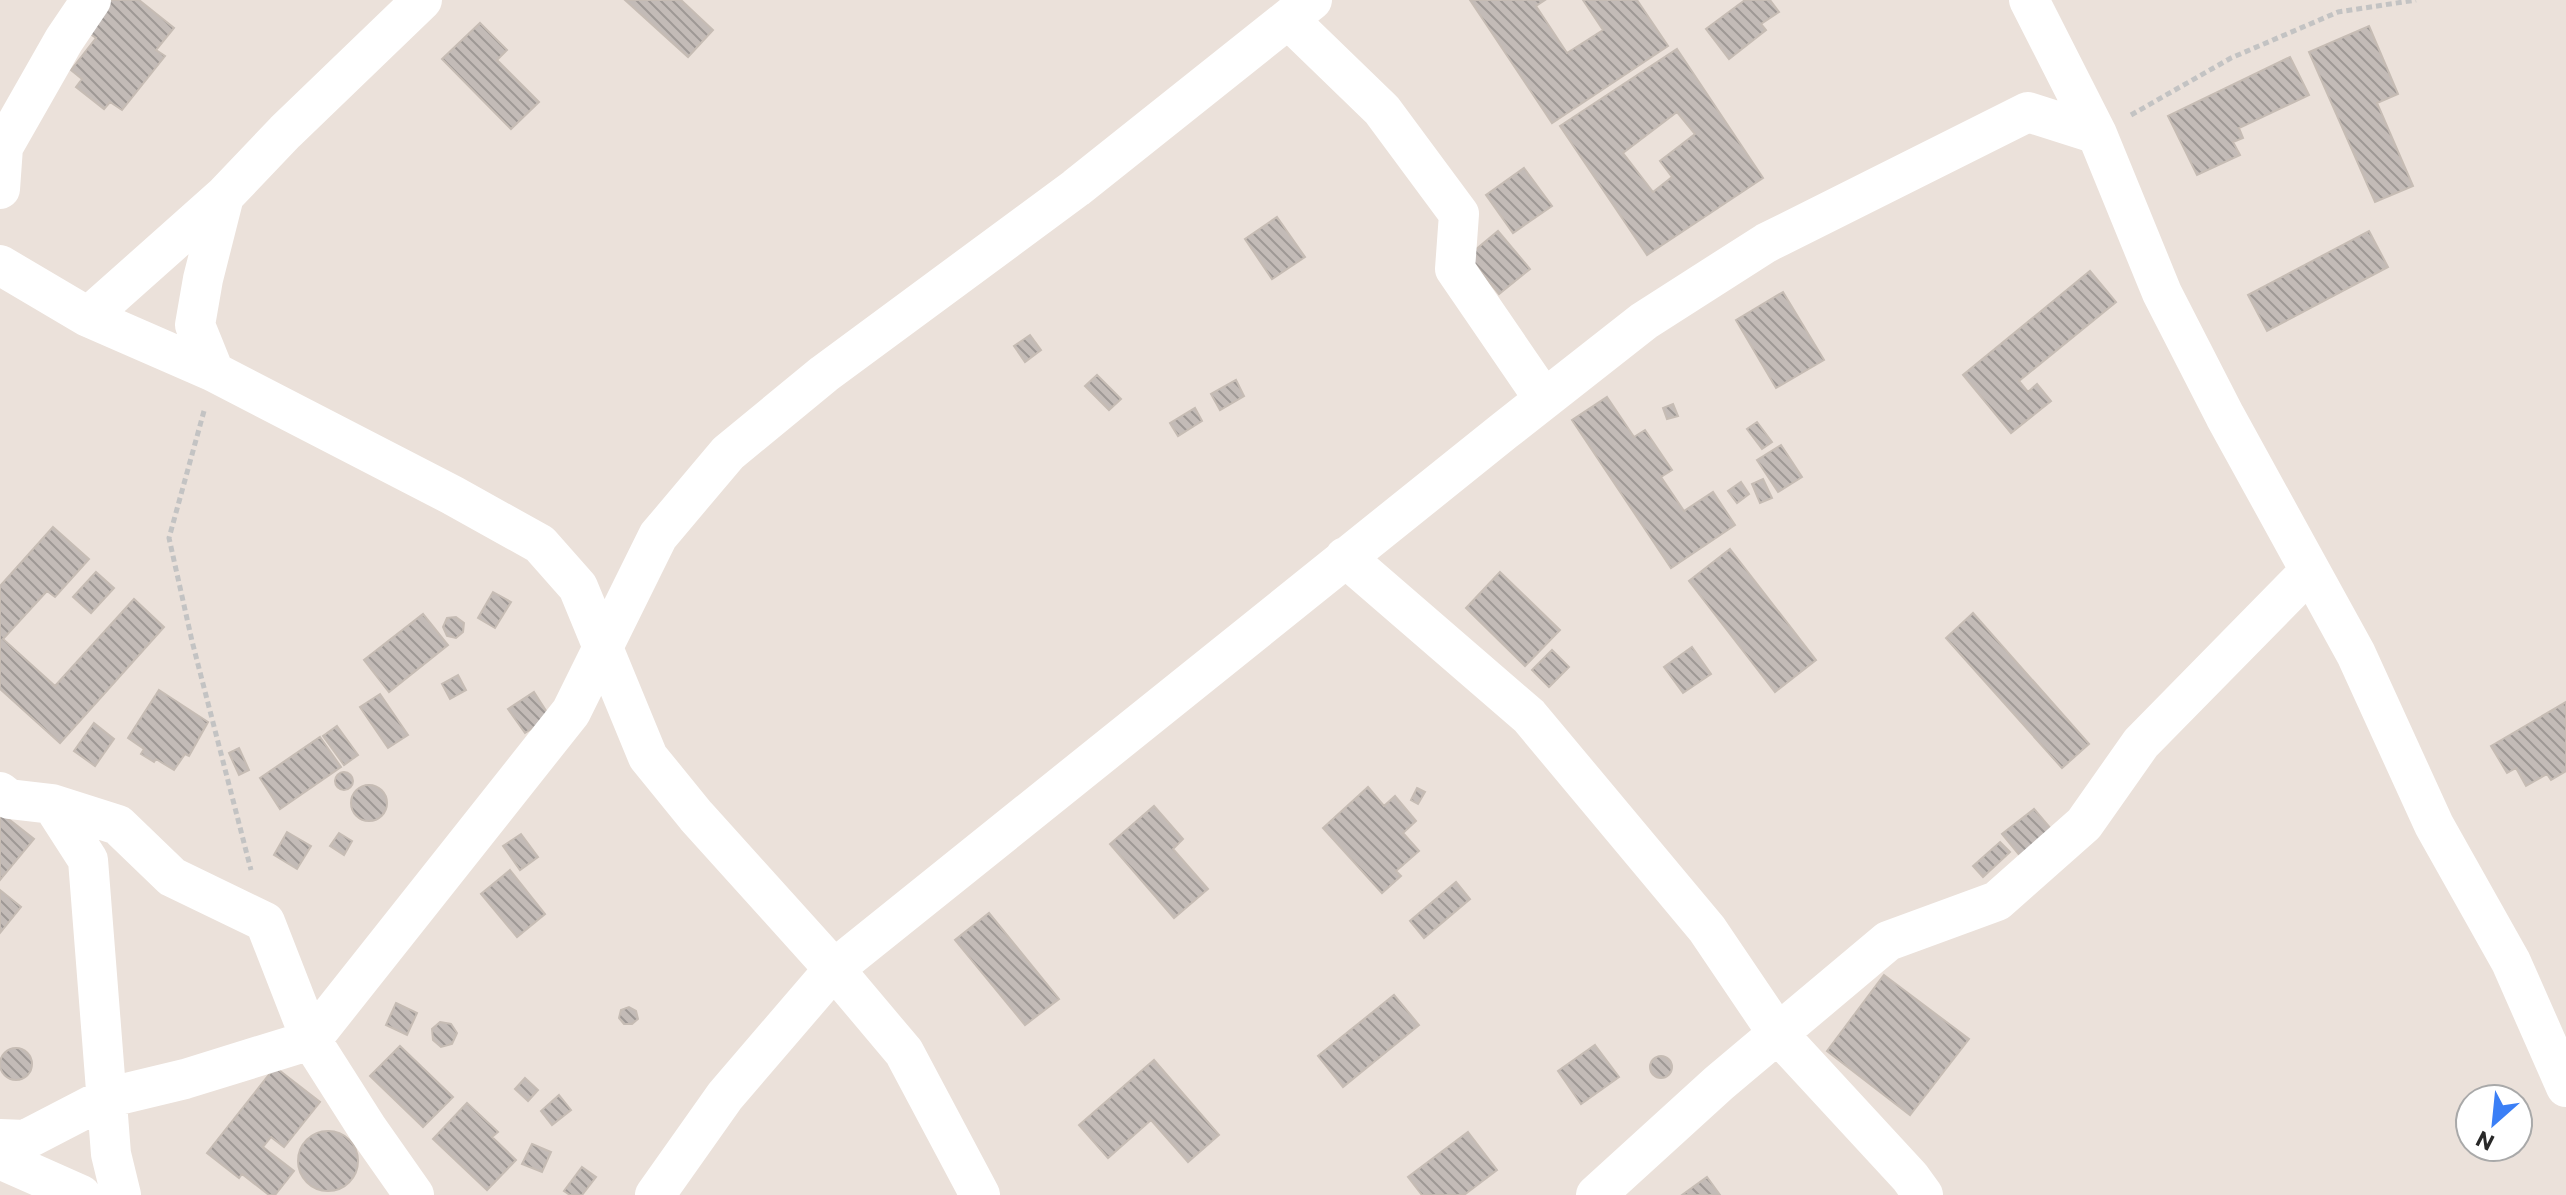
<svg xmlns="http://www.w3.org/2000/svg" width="2566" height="1195" viewBox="0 0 2566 1195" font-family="Commissioner,sans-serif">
	<defs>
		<pattern id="building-back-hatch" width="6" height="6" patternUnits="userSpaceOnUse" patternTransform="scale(2)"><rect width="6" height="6" fill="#c3bbb7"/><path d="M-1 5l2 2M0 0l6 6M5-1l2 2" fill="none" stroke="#9e9895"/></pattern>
	</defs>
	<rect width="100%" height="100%" fill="#ebe1da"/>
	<path fill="url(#building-back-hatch)" stroke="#c6bcb4" stroke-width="2" fill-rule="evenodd" d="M111,0H139L174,28L156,50L165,56L122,110L110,102L104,109L76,87L82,79L71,70L96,38L86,31Z
		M625,0H681L713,30L688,57Z
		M1470,0H1545L1536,6L1567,53L1603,30L1583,0H1637L1668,46L1552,123Z
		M1745,0H1770L1779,12L1761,24L1766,30L1729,59L1706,29Z
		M480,23L507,50L497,60L539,102L511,129L442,59Z
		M2369,26L2398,94L2377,103L2413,186L2375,202L2309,52Z
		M1677,49L1763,178L1647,255L1560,126ZM1677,112L1695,134L1660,161L1672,177L1653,192L1623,153Z
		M2290,57L2309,95L2239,128L2243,138L2233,142L2240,155L2197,175L2168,116Z
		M1524,168L1552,206L1513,233L1486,195Z
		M1277,217L1305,257L1272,279L1245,239Z
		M1498,231L1530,269L1499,294L1468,256Z
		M2369,231L2388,267L2267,331L2248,295Z
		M2090,271L2116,302L2019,381L2028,392L2037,384L2051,401L2011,433L1963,375Z
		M1783,292L1824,360L1776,388L1736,320Z
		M1030,335L1041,350L1025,362L1014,346Z
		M1097,375L1121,399L1109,410L1085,386Z
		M1236,380L1244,396L1220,410L1211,394Z
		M1607,397L1634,437L1645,430L1672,470L1661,477L1684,511L1713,492L1735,525L1671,568L1572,420Z
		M1673,404L1678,416L1667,419L1663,408Z
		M1195,408L1202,421L1178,436L1170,423Z
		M1757,422L1772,442L1762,449L1747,429Z
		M1781,445L1802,477L1778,492L1757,460Z
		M1763,479L1772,498L1760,503L1752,484Z
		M1741,482L1749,494L1737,503L1728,491Z
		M53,527L89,559L55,597L47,591L3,639L55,686L134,599L164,627L60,743L0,689V586Z
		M1730,549L1816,660L1775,692L1689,581Z
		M96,572L114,588L91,613L73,597Z
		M1500,572L1560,630L1525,666L1466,608Z
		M493,592L511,602L495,628L478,618Z
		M1973,613L2089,744L2062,768L1946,638Z
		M423,614L448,645L389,692L364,660Z
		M456,617L464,623L463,632L456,638L447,636L443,627L447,618Z
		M1692,647L1711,674L1683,693L1664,667Z
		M1552,650L1569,667L1549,687L1532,670Z
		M458,675L466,690L450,699L442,684Z
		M159,690L208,722L189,756L185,754L174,770L156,759L154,762L141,754L144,749L128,738Z
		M534,692L550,717L525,733L508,709Z
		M380,694L408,735L388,748L360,707Z
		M2566,702V771L2551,780L2547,774L2526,786L2516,768L2507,773L2491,746Z
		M94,723L114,739L95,766L74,751Z
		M337,726L358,755L344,765L323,736Z
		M320,737L341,767L280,809L260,778Z
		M239,748L249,770L239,775L229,753Z
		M335 781a9 9 0 1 1 18 0a9 9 0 1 1-18 0Z
		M351 803a18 18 0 1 1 36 0a18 18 0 1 1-36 0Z
		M1368,787L1384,806L1395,796L1416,821L1403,833L1419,851L1396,871L1401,876L1382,893L1323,828Z
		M1417,788L1425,792L1418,804L1411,800Z
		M1154,806L1183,839L1173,849L1208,889L1174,918L1110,844Z
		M2034,809L2058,837L2026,863L2002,834Z
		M1,813L34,839L0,880V814Z
		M287,832L311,846L297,869L274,855Z
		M339,833L352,841L344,855L330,846Z
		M521,834L538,857L520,870L503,846Z
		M2000,842L2010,852L1983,877L1973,866Z
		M510,870L545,914L517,937L481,894Z
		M1456,882L1470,899L1424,938L1410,921Z
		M0,890L21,907L0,933Z
		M989,913L1059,999L1025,1025L955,940Z
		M1884,975L1969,1039L1910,1115L1827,1051Z
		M1394,995L1419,1025L1343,1087L1318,1056Z
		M396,1003L417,1013L407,1035L386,1025Z
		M629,1007L636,1011L638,1019L632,1024H624L619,1018L621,1010Z
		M440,1022L451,1024L457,1033L452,1044L441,1047L433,1040L432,1029Z
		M1595,1045L1619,1077L1581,1104L1558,1071Z
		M400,1046L453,1097L423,1127L370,1076Z
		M0 1064a16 16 0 1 1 32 0a16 16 0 1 1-32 0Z
		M1650 1067a11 11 0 1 1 22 0a11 11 0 1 1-22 0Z
		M1154,1060L1219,1135L1188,1162L1151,1120L1108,1158L1079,1125Z
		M275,1067L320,1102L284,1147L271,1137L263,1147L294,1171L275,1195H269L242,1174L239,1178L207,1153Z
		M525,1078L538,1090L528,1101L515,1089Z
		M559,1095L571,1110L552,1125L541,1111Z
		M467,1103L498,1132L492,1137L516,1160L487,1190L433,1139Z
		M298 1161a30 30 0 1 1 60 0a30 30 0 1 1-60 0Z
		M1468,1132L1497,1170L1464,1195H1422L1408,1177Z
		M532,1144L551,1152L542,1172L522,1164Z
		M582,1167L596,1177L582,1195H570L564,1191Z
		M1707,1177L1720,1195H1682Z"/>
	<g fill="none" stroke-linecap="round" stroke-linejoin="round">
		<path stroke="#c3c3c3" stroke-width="5" stroke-dasharray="6 4" stroke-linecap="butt" d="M2131,115L2231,58L2338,12L2416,0
			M204,411L169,538L192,641L251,870"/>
		<path stroke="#fff" stroke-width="40" d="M2029,0L2097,134L2162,293L2225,416L2356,654L2434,825L2511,962L2566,1087
			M1288,19L1382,110L1459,214L1455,269L1544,399
			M0,189L3,147L64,40L91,0
			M0,265L88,317L214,372L452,495L540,544L578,587L648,757L696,816L834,969L904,1052L980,1195
			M88,317L224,196L285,132L422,0
			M214,372L195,325L203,279L224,196
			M1345,557L1529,716L1707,929L1778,1034L1910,1177L1923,1195
			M0,792L9,799L52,804L118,825L172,877L265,922L311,1040L367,1128L414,1195
			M52,804L88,860L111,1154L121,1195
			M0,1139L25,1140L106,1098L185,1079L311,1040L571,712L658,536L728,453L824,374L1076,188L1312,0
			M0,1159L81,1195
			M655,1195L725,1096L834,969L1504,431L1644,321L1766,243L2028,112L2097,134
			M1596,1195L1719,1083L1888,941L1997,901L2084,824L2141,743L2310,571"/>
	</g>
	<g transform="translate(2494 1123) rotate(207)"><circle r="38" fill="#ffffff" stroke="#a9a9a9" stroke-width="2"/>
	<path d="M0-6L14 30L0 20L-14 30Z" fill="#3b7ff6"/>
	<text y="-12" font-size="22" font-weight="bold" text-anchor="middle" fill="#282828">N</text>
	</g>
</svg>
